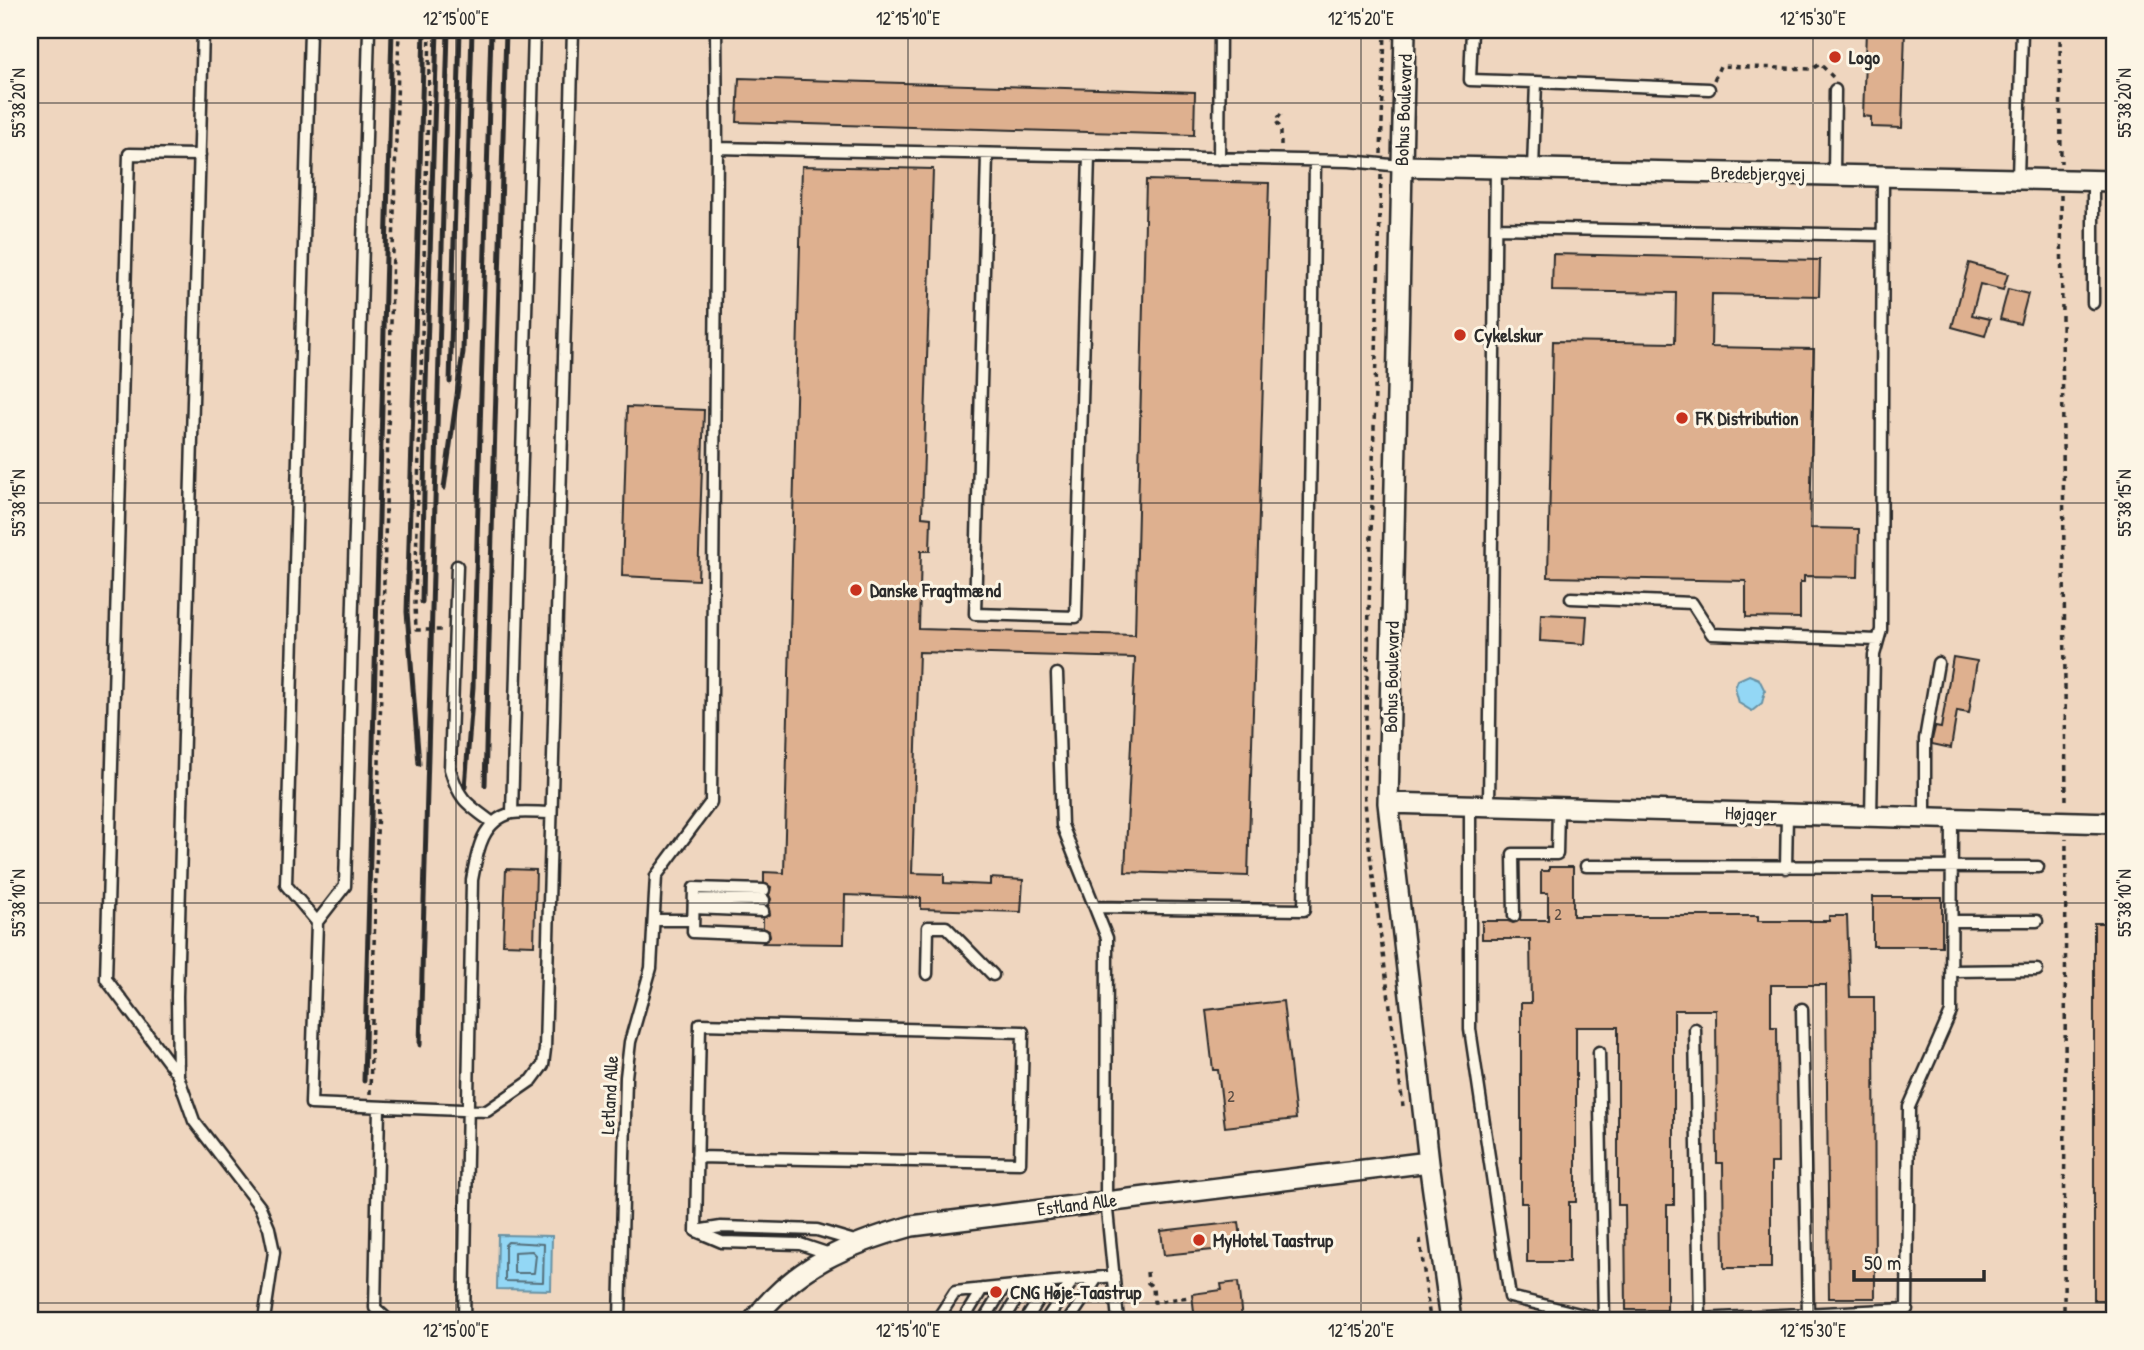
<svg xmlns="http://www.w3.org/2000/svg" width="2144" height="1350" viewBox="0 0 2144 1350" font-family="'Patrick Hand',sans-serif">
	<rect width="100%" height="100%" fill="#f6e7d4"/>
	<filter id="ink" filterUnits="userSpaceOnUse"><feTurbulence type="fractalNoise" baseFrequency=".0143" numOctaves="2"/><feDisplacementMap in="SourceGraphic" scale="14" xChannelSelector="R" yChannelSelector="G"/><feConvolveMatrix kernelMatrix="1 2 1 2 8 2 1 2 1" color-interpolation-filters="sRGB"/></filter>
	<g filter="url(#ink)">
		<path fill="#efd6bf" d="M30,30H2114V1320H30Z"/>
		<path fill="#93d7f5" stroke="#6992a4" stroke-width="2" d="M1749,675L1759,679L1765,691L1762,703L1752,711L1739,703L1735,688L1738,680Z
			M498,1235L552,1236L551,1290L497,1289Z"/>
		<g fill="none" stroke-linecap="round" stroke-linejoin="round">
			<path stroke="#55707c" stroke-width="2" d="M508,1242L544,1244L543,1282L505,1281V1245Z
				M532,1251L536,1255L534,1273H514V1252Z"/>
		</g>
		<path fill="#deb08f" stroke="#2b2b2b" stroke-width="2" d="M1866,30H1905L1902,128L1871,127V117L1863,116Z
			M739,78L1195,92L1194,135L737,122Z
			M802,166L933,169L922,517L931,518L930,551H921L919,629L1135,635L1146,180L1269,183L1248,876L1125,872L1135,658L919,652L912,873L944,874V883L990,885V878L1023,880L1021,912L921,909V898L845,895L844,944L763,943L770,936L769,931L763,928V918L770,914L768,906L771,899L769,895L771,887L764,883V872L784,873Z
			M1553,254L1820,260L1819,296L1712,294L1711,347L1814,349L1810,528L1859,529L1858,577L1804,576V582H1800V618L1746,617V581L1548,577L1553,341L1675,343L1676,293L1552,291Z
			M1969,263L2008,274L2003,290L1980,284L1972,315L1990,319L1985,336L1952,327Z
			M2008,289L2028,294L2020,324L2000,319Z
			M627,407L704,410L698,580L622,576Z
			M1541,614L1587,616L1585,644L1540,641Z
			M1953,657L1977,661L1969,713L1957,711L1951,748L1932,744V740L1935,727L1941,728Z
			M1549,867H1573V916H1758V921H1829V916H1847L1850,997H1874L1875,1298H1829L1826,985H1771V1027H1777L1778,1163H1771V1268H1724L1723,1163H1717L1716,1010H1674V1205H1667V1310H1626L1625,1205H1618V1027H1576V1202H1569V1262H1527V1203H1521V1003H1531L1530,939H1482V921H1508L1513,923L1520,920H1548V893H1541V871H1549Z
			M506,869L536,870L534,945L503,944Z
			M1873,897H1942V946H1873Z
			M2094,923H2114V1300H2094Z
			M1283,1001L1296,1119L1225,1127L1218,1070H1213L1206,1010Z
			M1239,1222L1242,1247L1164,1255L1161,1231Z
			M1238,1282L1242,1320H1195L1192,1294L1222,1290L1221,1284Z"/>
		<g fill="none" stroke-linecap="round" stroke-linejoin="round">
			<g stroke="#2b2b2b" stroke-width="15">
				<path id="lane" d="M203,30L177,996L178,1076L194,1121L260,1207L269,1228L274,1252L264,1320
					M310,30L286,885L317,922
					M369,30L345,886L317,922L311,1104L487,1111L532,1080L543,1065L545,1049L573,30
					M716,30L717,148
					M1472,30L1470,80L1536,82
					M987,155L975,614L1076,617L1089,156
					M1219,159L1220,30
					M1533,169L1536,82L1709,89
					M1834,175L1835,90
					M2018,178L2022,30
					M2093,180V303
					M1496,228L1883,235
					M457,566L450,769C459,800 467,804 493,823
					M1571,598L1692,603L1712,634L1878,640
					M1057,674L1062,825L1107,938L1106,1200L1118,1320
					M1470,806V1029L1510,1297L1604,1320L1700,1319L1907,1309L1909,1107L1951,1012L1952,819
					M1489,806L1496,168
					M512,813L534,30
					M1871,817L1874,655L1881,630L1883,176
					M1925,818V739L1938,663
					M1586,866L2038,867
					M1786,868L1787,814
					M694,899L764,900
					M1095,907L1304,910L1315,162
					M694,908L763,911
					M1514,916L1513,854H1557L1558,808
					M655,920H693
					M1953,921H2037
					M763,935L693,932L694,888L764,890
					M1952,971L2037,970
					M927,974L928,927H946L993,975
					M1802,1009L1808,1314
					M1695,1029L1700,1319
					M1599,1052L1604,1320
					M178,1075L106,979L129,154L200,155
					M379,1107L375,1308L388,1320
					M696,1231L700,1024L1023,1032L1020,1163L697,1157
					M696,1231L721,1227L817,1230L858,1242
					M696,1231L722,1242L800,1244L830,1254
					M464,1320L472,880C477,853 481,821 512,813C524,811 539,813 551,813
					M620,1320L626,1077L630,1042L651,968L656,876L711,802L717,148L1350,161L1401,166
					M937,1320L955,1292L1114,1276
					M963,1320L982,1289
					M984,1320L1004,1287
					M1004,1320L1025,1285
					M1026,1320L1049,1283
					M1046,1320L1073,1280
					M1069,1320L1097,1278"/>
			</g>
			<g stroke="#2b2b2b" stroke-width="24">
				<path id="street" d="M1405,30L1388,803L1429,1162L1451,1320
					M1401,166L2114,181
					M1388,803L2114,823
					M754,1320C795,1266 848,1244 912,1226L1429,1162"/>
			</g>
			<path stroke="#2b2b2b" stroke-width="3.5" stroke-dasharray="5 5" stroke-linecap="butt" d="M430,30L415,604L416,630H444
				M2060,30L2061,163
				M1714,80L1720,66L1812,69L1820,64L1834,78
				M1281,114L1276,121L1281,129V148
				M1381,154L1385,30
				M1381,175L1364,787L1368,839L1403,1106
				M2061,195L2066,804
				M370,1094L399,30
				M1420,1239L1430,1320
				M1147,1272L1148,1283L1153,1287L1154,1302L1189,1297
				M2064,1320L2066,839"/>
			<use href="#lane" stroke="#fcf5e5" stroke-width="10"/>
			<use href="#street" stroke="#fcf5e5" stroke-width="19"/>
			<path stroke="#2b2b2b" stroke-width="5" d="M450,382L460,30
				M444,488L463,352L472,30
				M422,602L426,384L437,30
				M419,764L407,612L424,30
				M485,785L506,30
				M465,787L473,687L491,30
				M420,1045L448,30
				M364,1081L392,30"/>
		</g>
	</g>
	<path fill="none" stroke="#2b2b2b" stroke-width="2" stroke-opacity="0.45" d="M456,30V1320M908,30V1320M1361,30V1320M1813,30V1320M30,103H2114M30,503H2114M30,903H2114M30,1303H2114"/>
	<g fill="#c8321e" stroke="#fcf5e5" stroke-width="2.5">
		<circle cx="1835" cy="57" r="7"/>
		<circle cx="1460" cy="335" r="7"/>
		<circle cx="1682" cy="418" r="7"/>
		<circle cx="856" cy="590" r="7"/>
		<circle cx="1199" cy="1240" r="7"/>
		<circle cx="996" cy="1292" r="7"/>
	</g>
	<g text-anchor="middle" dominant-baseline="central" stroke-width="6" stroke-linejoin="round" paint-order="stroke">
		<g font-size="16" fill="#584c44">
			<text x="1558" y="914">2</text>
			<text x="1231" y="1096">2</text>
		</g>
		<g font-size="19" font-weight="bold" fill="#2b2b2b" stroke="#fcf5e5" text-anchor="start">
			<text x="1849" y="57">Logo</text>
			<text x="1474" y="335">Cykelskur</text>
			<text x="1696" y="418">FK Distribution</text>
			<text x="870" y="590">Danske Fragtmænd</text>
			<text x="1213" y="1240">MyHotel Taastrup</text>
			<text x="1010" y="1292">CNG Høje-Taastrup</text>
		</g>
		<g font-size="19" fill="#2b2b2b" stroke="#fcf5e5">
			<text transform="translate(1403 110) rotate(-88)">Bohus Boulevard</text>
			<text transform="translate(1758 173) rotate(1)">Bredebjergvej</text>
			<text transform="translate(1391 677) rotate(-89)">Bohus Boulevard</text>
			<text transform="translate(1751 813) rotate(2)">Højager</text>
			<text transform="translate(609 1095) rotate(-87)">Letland Alle</text>
			<text transform="translate(1077 1204) rotate(-7)">Estland Alle</text>
		</g>
	</g>
	<rect width="2144" height="1350" fill="none" stroke="#fcf5e5" stroke-width="77"/>
	<path d="M1854 1270v10h130v-10" fill="none" stroke="#2b2b2b" stroke-width="3.5"/>
	<text x="1864" y="1270" font-size="21" fill="#2b2b2b" stroke="#fcf5e5" stroke-width="5" paint-order="stroke">50 m</text>
	<rect x="38" y="38" width="2068" height="1274" fill="none" stroke="#2b2b2b" stroke-width="2.5"/>
	<g font-size="18" text-anchor="middle" fill="#2b2b2b">
		<text x="456" y="25">12°15'00"E</text>
		<text x="908" y="25">12°15'10"E</text>
		<text x="1361" y="25">12°15'20"E</text>
		<text x="1813" y="25">12°15'30"E</text>
		<text transform="translate(19 103) rotate(-90)" y="6">55°38'20"N</text>
		<text transform="translate(2125 103) rotate(-90)" y="6">55°38'20"N</text>
		<text transform="translate(19 503) rotate(-90)" y="6">55°38'15"N</text>
		<text transform="translate(2125 503) rotate(-90)" y="6">55°38'15"N</text>
		<text transform="translate(19 903) rotate(-90)" y="6">55°38'10"N</text>
		<text transform="translate(2125 903) rotate(-90)" y="6">55°38'10"N</text>
		<text x="456" y="1337">12°15'00"E</text>
		<text x="908" y="1337">12°15'10"E</text>
		<text x="1361" y="1337">12°15'20"E</text>
		<text x="1813" y="1337">12°15'30"E</text>
	</g>
</svg>
